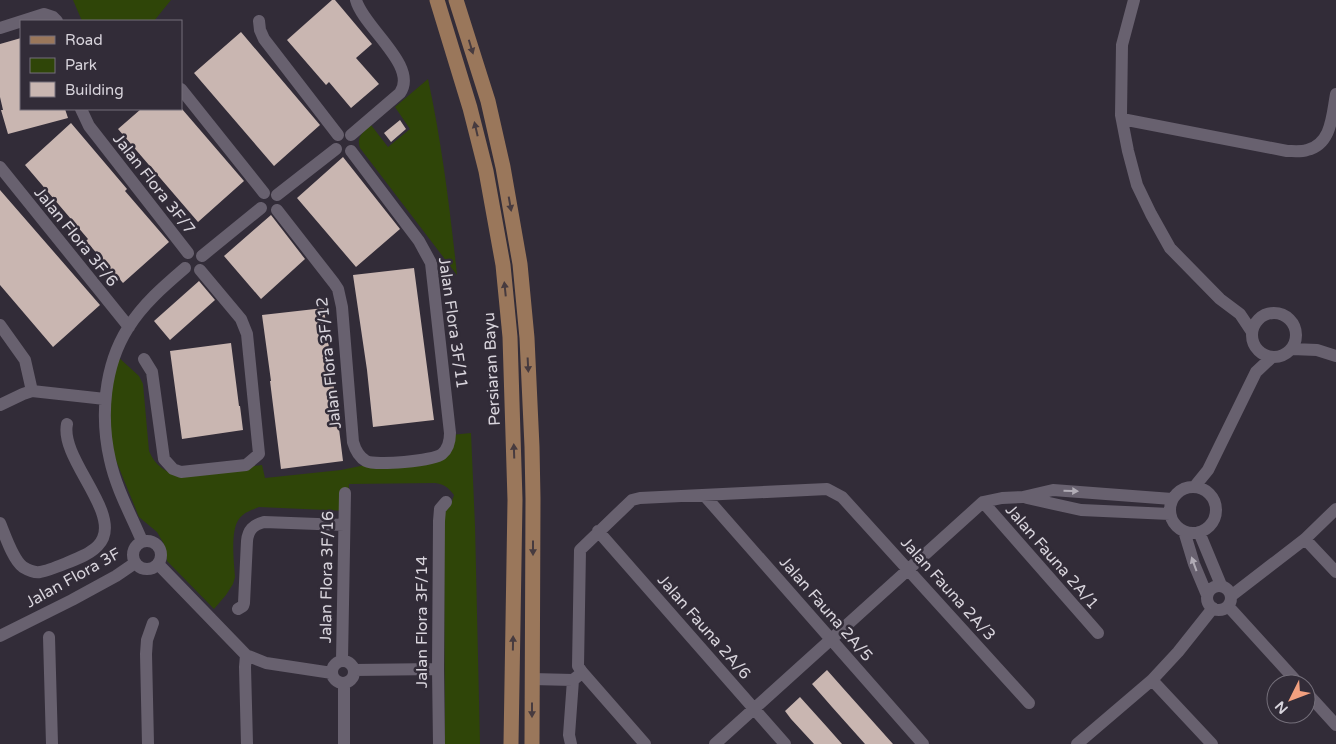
<svg xmlns="http://www.w3.org/2000/svg" width="1336" height="744" viewBox="0 0 1336 744" font-family="'Varela Round',sans-serif">
	<rect width="100%" height="100%" fill="#322c38"/>
	<path fill="#2f4508" d="M73,0H171L154,21H82Z
		M428,79C442,144 450,209 457,275L360,148C356,137 363,132 371,125L388,147L410,129L395,107Z
		M117,356L139,376L143,384L149,451C155,465 165,473 180,475L262,465L265,478L341,470L380,462L435,457L451,435L471,433L475,526L480,744H445L444,514L452,501L454,495C448,487 444,484 435,483L349,484L348,511L259,507C252,510 244,512 239,519C230,531 234,562 235,577L233,584L226,595L214,609L167,561L164,544L157,532L139,517L115,458L107,422Z"/>
	<path fill="#c9b6b1" d="M332,0H335L372,44L356,58L379,84L351,108L329,82L326,85L287,40Z
		M241,32L320,125L274,166L194,73Z
		M21,38V109H65L68,118L8,134L1,110H3L0,97V44Z
		M141,109H182L244,181L198,222L118,129Z
		M400,120L406,129L391,142L384,133Z
		M71,123L127,189L125,191L169,242L123,283L86,241L88,239L25,165Z
		M343,157L400,229L356,267L297,198Z
		M0,190L100,305L53,347L0,285Z
		M271,215L305,259L261,299L224,256Z
		M414,268L434,420L373,427L367,370L353,275Z
		M199,281L215,300L170,340L154,321Z
		M324,308L343,461L281,469L270,381H271L262,315Z
		M231,343L239,406H240L243,430L182,439L170,351Z
		M827,670L842,687L893,744H865L832,707L812,684Z
		M800,697L827,727L842,744H814L791,719L785,711Z"/>
	<g fill="none" stroke-linecap="round" stroke-linejoin="round">
		<path stroke="#68616f" stroke-width="12" d="M1134,0L1122,45L1121,115L1128,151L1137,185L1151,214L1170,248L1220,299L1240,314L1252,332
			M259,21L260,30L264,39L338,135
			M0,28L44,14L53,17L57,21
			M181,89L264,193
			M81,109L89,126L188,253
			M1122,119L1287,151C1293,151 1301,152 1307,150C1332,144 1332,115 1336,94
			M351,135L400,93C419,66 363,27 356,0
			M0,167L129,327
			M277,195L336,149
			M277,210L334,283L338,289L342,307L353,442C355,449 359,457 366,461C375,466 434,461 442,454C448,449 450,440 450,433L431,263L419,241L351,151
			M202,256L261,208
			M1252 335a22 22 0 1 1 44 0a22 22 0 1 1-44 0Z
			M0,325L25,360L32,391
			M1292,349L1317,350L1336,356
			M144,359L152,372L164,459L173,469L181,472L246,465L259,454L247,334L241,319L200,270
			M0,405L23,394L32,391L105,399
			M1195,486L1208,470L1256,372L1271,358
			M1170 510a23 23 0 1 1 46 0a23 23 0 1 1-46 0Z
			M704,495L923,744
			M1027,498L1081,510L1170,514
			M983,502L1098,633
			M0,523C5,535 13,560 23,567C28,570 34,573 40,572C48,571 83,557 90,552C95,549 101,543 103,538C116,508 60,457 67,424
			M598,531L785,744
			M1184,531L1194,564L1207,595
			M1199,532L1221,585
			M1305,539L1336,572
			M133 555a14 14 0 1 1 28 0a14 14 0 1 1-28 0Z
			M142,541C131,515 116,488 110,460C100,417 104,366 128,328C143,304 164,286 185,268
			M158,564L246,655L266,663L332,673
			M1207 598a12 12 0 1 1 24 0a12 12 0 1 1-24 0Z
			M1231,596L1305,539L1336,509
			M1228,606L1299,684
			M238,609L243,606L244,603L247,541C248,530 253,525 264,522L344,525
			M0,636L72,600L116,576L135,563
			M49,637L52,744
			M246,655L245,667L247,744
			M342,660L345,493
			M332 672a11 11 0 1 1 22 0a11 11 0 1 1-22 0Z
			M354,670L438,669
			M532,679L573,680L578,676
			M1152,680L1212,744
			M1306,692L1336,725
			M148,744L146,654L147,640L153,623
			M344,744V683
			M439,744L438,669L439,521L440,509L446,502
			M571,744L569,735L573,680
			M645,744L582,672L578,666L580,550L632,500L640,498L827,489L842,497L1029,703
			M715,744L983,502L1002,498L1023,497L1053,490L1172,499
			M1077,744L1152,680L1178,652L1213,608"/>
		<path stroke="#9a775b" stroke-width="15" d="M437,0L470,108L486,171L503,265L510,337L515,500L511,744
			M456,0L488,101L503,167L520,264L527,338L532,447L533,499L532,744"/>
	</g>
	<defs><path id="oneway-solid" d="M-6-.8H1V-3.2L6.5 0L1 3.2V.8H-6Z" transform="scale(1.25)"/></defs>
	<g fill="#473b3f">
		<use href="#oneway-solid" transform="translate(471 47) rotate(73)"/>
		<use href="#oneway-solid" transform="translate(476 129) rotate(-103)"/>
		<use href="#oneway-solid" transform="translate(510 204) rotate(80)"/>
		<use href="#oneway-solid" transform="translate(505 289) rotate(-96)"/>
		<use href="#oneway-solid" transform="translate(528 365) rotate(87)"/>
		<use href="#oneway-solid" transform="translate(514 451) rotate(-92)"/>
		<use href="#oneway-solid" transform="translate(533 548) rotate(90)"/>
		<use href="#oneway-solid" transform="translate(513 643) rotate(-89)"/>
		<use href="#oneway-solid" transform="translate(532 710) rotate(90)"/>
	</g>
	<g fill="#b1acb6">
		<use href="#oneway-solid" transform="translate(1071 491) rotate(2)"/>
		<use href="#oneway-solid" transform="translate(1194 564) rotate(-110)"/>
	</g>
	<g text-anchor="middle" dominant-baseline="central" stroke-width="5" stroke-linejoin="round" paint-order="stroke">
		<g font-size="16" fill="#d8d4dc" stroke="#322c38">
			<text transform="translate(154 184) rotate(52)">Jalan Flora 3F/7</text>
			<text transform="translate(76 237) rotate(51)">Jalan Flora 3F/6</text>
			<text transform="translate(453 323) rotate(82)">Jalan Flora 3F/11</text>
			<text transform="translate(329 363) rotate(-96)">Jalan Flora 3F/12</text>
			<text transform="translate(492 369) rotate(-93)">Persiaran Bayu</text>
			<text transform="translate(1052 557) rotate(49)">Jalan Fauna 2A/1</text>
			<text transform="translate(327 577) rotate(-89)">Jalan Flora 3F/16</text>
			<text transform="translate(73 578) rotate(-29)">Jalan Flora 3F</text>
			<text transform="translate(948 589) rotate(48)">Jalan Fauna 2A/3</text>
			<text transform="translate(826 609) rotate(49)">Jalan Fauna 2A/5</text>
			<text transform="translate(422 622) rotate(-90)">Jalan Flora 3F/14</text>
			<text transform="translate(704 627) rotate(49)">Jalan Fauna 2A/6</text>
		</g>
	</g>
	<rect x="20" y="20" width="162" height="90" fill="#322c38" stroke="#746f7a"/>
	<rect x="30" y="36" width="25" height="8" fill="#9a775b" stroke="#746f7a"/>
	<text x="65" y="45" font-size="15" fill="#d8d4dc">Road</text>
	<rect x="30" y="58" width="25" height="15" fill="#2f4508" stroke="#746f7a"/>
	<text x="65" y="70" font-size="15" fill="#d8d4dc">Park</text>
	<rect x="30" y="82" width="25" height="15" fill="#c9b6b1" stroke="#746f7a"/>
	<text x="65" y="95" font-size="15" fill="#d8d4dc">Building</text>
	<g transform="translate(1291 699) rotate(228)"><circle r="24" fill="#322c38" stroke="#746f7a"/>
	<path d="M0-4L9 19L0 12L-9 19Z" fill="#f2a07f"/>
	<text y="-8" font-size="14" font-weight="bold" text-anchor="middle" fill="#d8d4dc">N</text>
	</g>
</svg>
